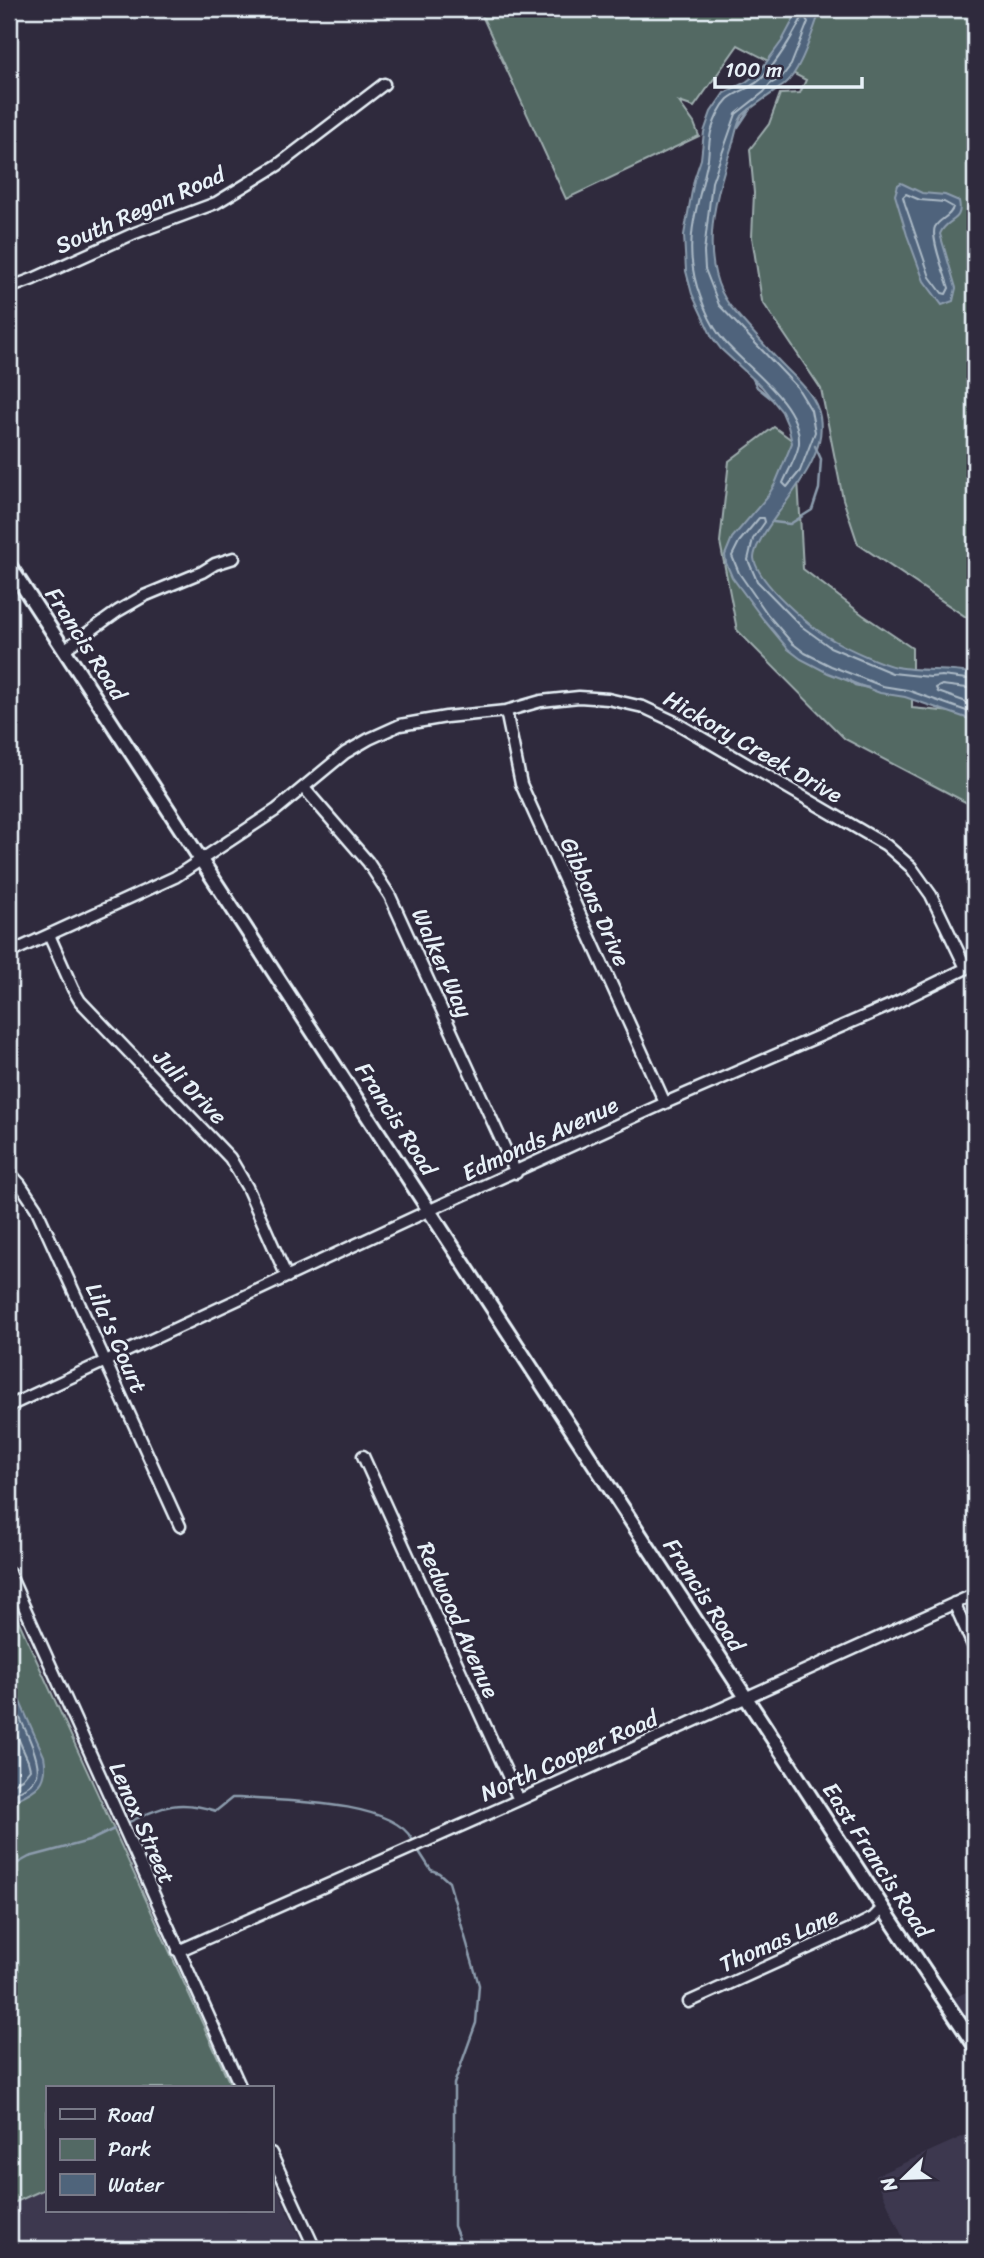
<svg xmlns="http://www.w3.org/2000/svg" width="984" height="2258" viewBox="0 0 984 2258" font-family="Sriracha,sans-serif">
	<rect width="100%" height="100%" fill="#2f2a3d"/>
	<filter id="ink" filterUnits="userSpaceOnUse"><feTurbulence type="fractalNoise" baseFrequency=".0143" numOctaves="2"/><feDisplacementMap in="SourceGraphic" scale="14" xChannelSelector="R" yChannelSelector="G"/><feConvolveMatrix kernelMatrix="1 2 1 2 8 2 1 2 1" color-interpolation-filters="sRGB"/></filter>
	<g filter="url(#ink)">
		<path fill="#3d394f" d="M975,1988V2043L947,2001Z
			M975,2131V2249H908L875,2176Z
			M271,2175L305,2249H9V2205L47,2188V2211H271Z"/>
		<path fill="#536964" stroke="#9eadae" stroke-width="2" d="M479,9H975V623L858,544L843,499L821,389L762,301L752,237L754,193L750,149L769,124L780,94L800,93L806,80L738,45L694,107L679,102L694,123L699,136L566,199Z
			M774,427L804,449L798,478L803,569L863,615L912,648V708L972,714L975,716V807L845,739L737,630L720,542L729,461Z
			M9,1600L232,2088H47V2188L9,2205Z"/>
		<path fill="#4f647b" stroke="#8c9cad" stroke-width="2" d="M799,9H821C813,29 801,72 784,85C777,90 747,110 742,116C737,123 735,137 732,146C715,195 695,268 735,312C750,329 765,346 781,363C796,379 816,394 820,417C828,463 777,506 759,543C757,546 754,554 754,558C757,582 812,629 833,640C847,648 881,664 896,667C923,672 949,668 975,674V721L905,697L880,693L828,673L801,659L788,649L763,619L732,577L726,563L725,555L732,538L767,497L775,484L792,443L788,426L782,412L762,387L721,349L712,337L692,294L686,271L684,235L694,180L701,159L704,132L711,112L724,93L746,82L760,71L782,41Z
			M901,183L922,193L945,195L959,201C964,223 946,218 940,234L956,288L953,301L942,305L924,281L907,235L895,195L898,185Z
			M9,1677L44,1756C50,1787 33,1791 9,1803Z"/>
		<g fill="none" stroke-linecap="round" stroke-linejoin="round">
			<path stroke="#abb9c6" stroke-width="2" d="M805,17L808,22L791,65L781,78L770,84L764,92L736,114L712,182L704,252L705,269L719,305L797,387L811,410L815,432L800,471L787,487L783,483C788,471 798,455 799,443C801,403 748,369 725,342C710,326 696,290 693,269C686,231 701,196 708,159C709,150 709,141 711,132C714,122 720,107 728,99C739,90 754,88 764,76C779,59 791,39 802,18Z
				M906,194L920,200L944,202L953,207C951,217 940,218 935,227C930,237 945,275 949,288L946,294L942,293L930,277L905,204L903,197Z
				M975,680L942,676L930,677L892,673L830,647L801,626L757,581L748,560L753,539L765,522L764,518H759L739,542L732,556L739,573L768,615L792,643L805,653L831,666L882,686L907,690L975,714
				M975,689L942,685L936,688L938,692L975,705
				M9,1695C16,1711 45,1763 36,1777C31,1787 18,1791 9,1796
				M9,1717L28,1761L30,1769L22,1779L9,1786"/>
			<path stroke="#8c9cad" stroke-width="2.5" d="M738,127L750,109
				M753,379L757,387L772,399
				M773,522L790,524L812,510L819,489L821,459L815,446
				M847,679L855,685L869,688
				M129,1822C164,1806 178,1799 216,1811L232,1798H239C281,1801 390,1800 412,1839
				M420,1853L431,1870L439,1873L449,1882L479,1985L476,2023L454,2084V2226L463,2249
				M9,1868L29,1857L89,1841L114,1829"/>
			<g stroke="#e8f1f8" stroke-width="15">
				<path id="street" d="M9,288L33,279L135,233L216,203L278,165L384,84
					M65,649L118,611L144,596L202,572L215,564L234,558
					M506,711L521,784L665,1103
					M304,788L368,862L390,896L516,1173
					M49,935L73,989L80,1001L230,1158L247,1187L287,1277
					M9,953L175,877L276,810L345,753L369,739L400,725L446,717L506,711L541,701L579,697L608,699L643,707L673,721L886,845L911,867L931,895L966,968
					M9,1172L20,1184L36,1208L180,1526
					M9,1406L430,1210L665,1103L891,1005L975,964
					M363,1456L519,1800
					M9,1573L241,2088
					M954,1603L975,1650
					M178,1951L519,1800L975,1594
					M689,2002L861,1924L873,1918L883,1908
					M271,2153L315,2249"/>
			</g>
			<g stroke="#e8f1f8" stroke-width="18">
				<path id="secondary" d="M9,565L883,1908L975,2046"/>
			</g>
			<use href="#street" stroke="#2f2a3d" stroke-width="10"/>
			<use href="#secondary" stroke="#2f2a3d" stroke-width="12"/>
		</g>
	</g>
	<g text-anchor="middle" dominant-baseline="central" stroke-width="5" stroke-linejoin="round" paint-order="stroke">
		<g font-size="23" fill="#e8f1f8" stroke="#2f2a3d">
			<text transform="translate(140 210) rotate(-24)">South Regan Road</text>
			<text transform="translate(86 644) rotate(57)">Francis Road</text>
			<text transform="translate(753 747) rotate(30)">Hickory Creek Drive</text>
			<text transform="translate(595 902) rotate(66)">Gibbons Drive</text>
			<text transform="translate(442 963) rotate(66)">Walker Way</text>
			<text transform="translate(190 1087) rotate(46)">Juli Drive</text>
			<text transform="translate(396 1119) rotate(57)">Francis Road</text>
			<text transform="translate(540 1139) rotate(-25)">Edmonds Avenue</text>
			<text transform="translate(116 1338) rotate(66)">Lila's Court</text>
			<text transform="translate(704 1595) rotate(57)">Francis Road</text>
			<text transform="translate(458 1620) rotate(66)">Redwood Avenue</text>
			<text transform="translate(569 1756) rotate(-24)">North Cooper Road</text>
			<text transform="translate(142 1823) rotate(66)">Lenox Street</text>
			<text transform="translate(877 1860) rotate(57)">East Francis Road</text>
			<text transform="translate(779 1940) rotate(-24)">Thomas Lane</text>
		</g>
	</g>
	<rect width="984" height="2258" fill="none" stroke="#2f2a3d" stroke-width="35"/>
	<rect x="18" y="18" width="949" height="2223" fill="none" stroke="#e8f1f8" stroke-width="2.5" filter="url(#ink)"/>
	<rect x="46" y="2086" width="228" height="126" fill="#2f2a3d" stroke="#797a88" stroke-width="2"/>
	<rect x="60" y="2109" width="35" height="10" fill="#2f2a3d" stroke="#797a88" stroke-width="2"/>
	<text x="108" y="2122" font-size="21" fill="#e8f1f8">Road</text>
	<rect x="60" y="2139" width="35" height="21" fill="#536964" stroke="#797a88" stroke-width="2"/>
	<text x="108" y="2156" font-size="21" fill="#e8f1f8">Park</text>
	<rect x="60" y="2174" width="35" height="21" fill="#4f647b" stroke="#797a88" stroke-width="2"/>
	<text x="108" y="2192" font-size="21" fill="#e8f1f8">Water</text>
	<g transform="translate(904 2178) rotate(247)" stroke="#2f2a3d" stroke-width="5" paint-order="stroke">
	<path d="M0-5L12 26L0 18L-12 26Z" fill="#e8f1f8"/>
	<text y="-10" font-size="19" font-weight="bold" text-anchor="middle" fill="#e8f1f8">N</text>
	</g>
	<path d="M715 77v10h147v-10" fill="none" stroke="#e8f1f8" stroke-width="3.5"/>
	<text x="725" y="77" font-size="21" fill="#e8f1f8" stroke="#2f2a3d" stroke-width="5" paint-order="stroke">100 m</text>
</svg>
